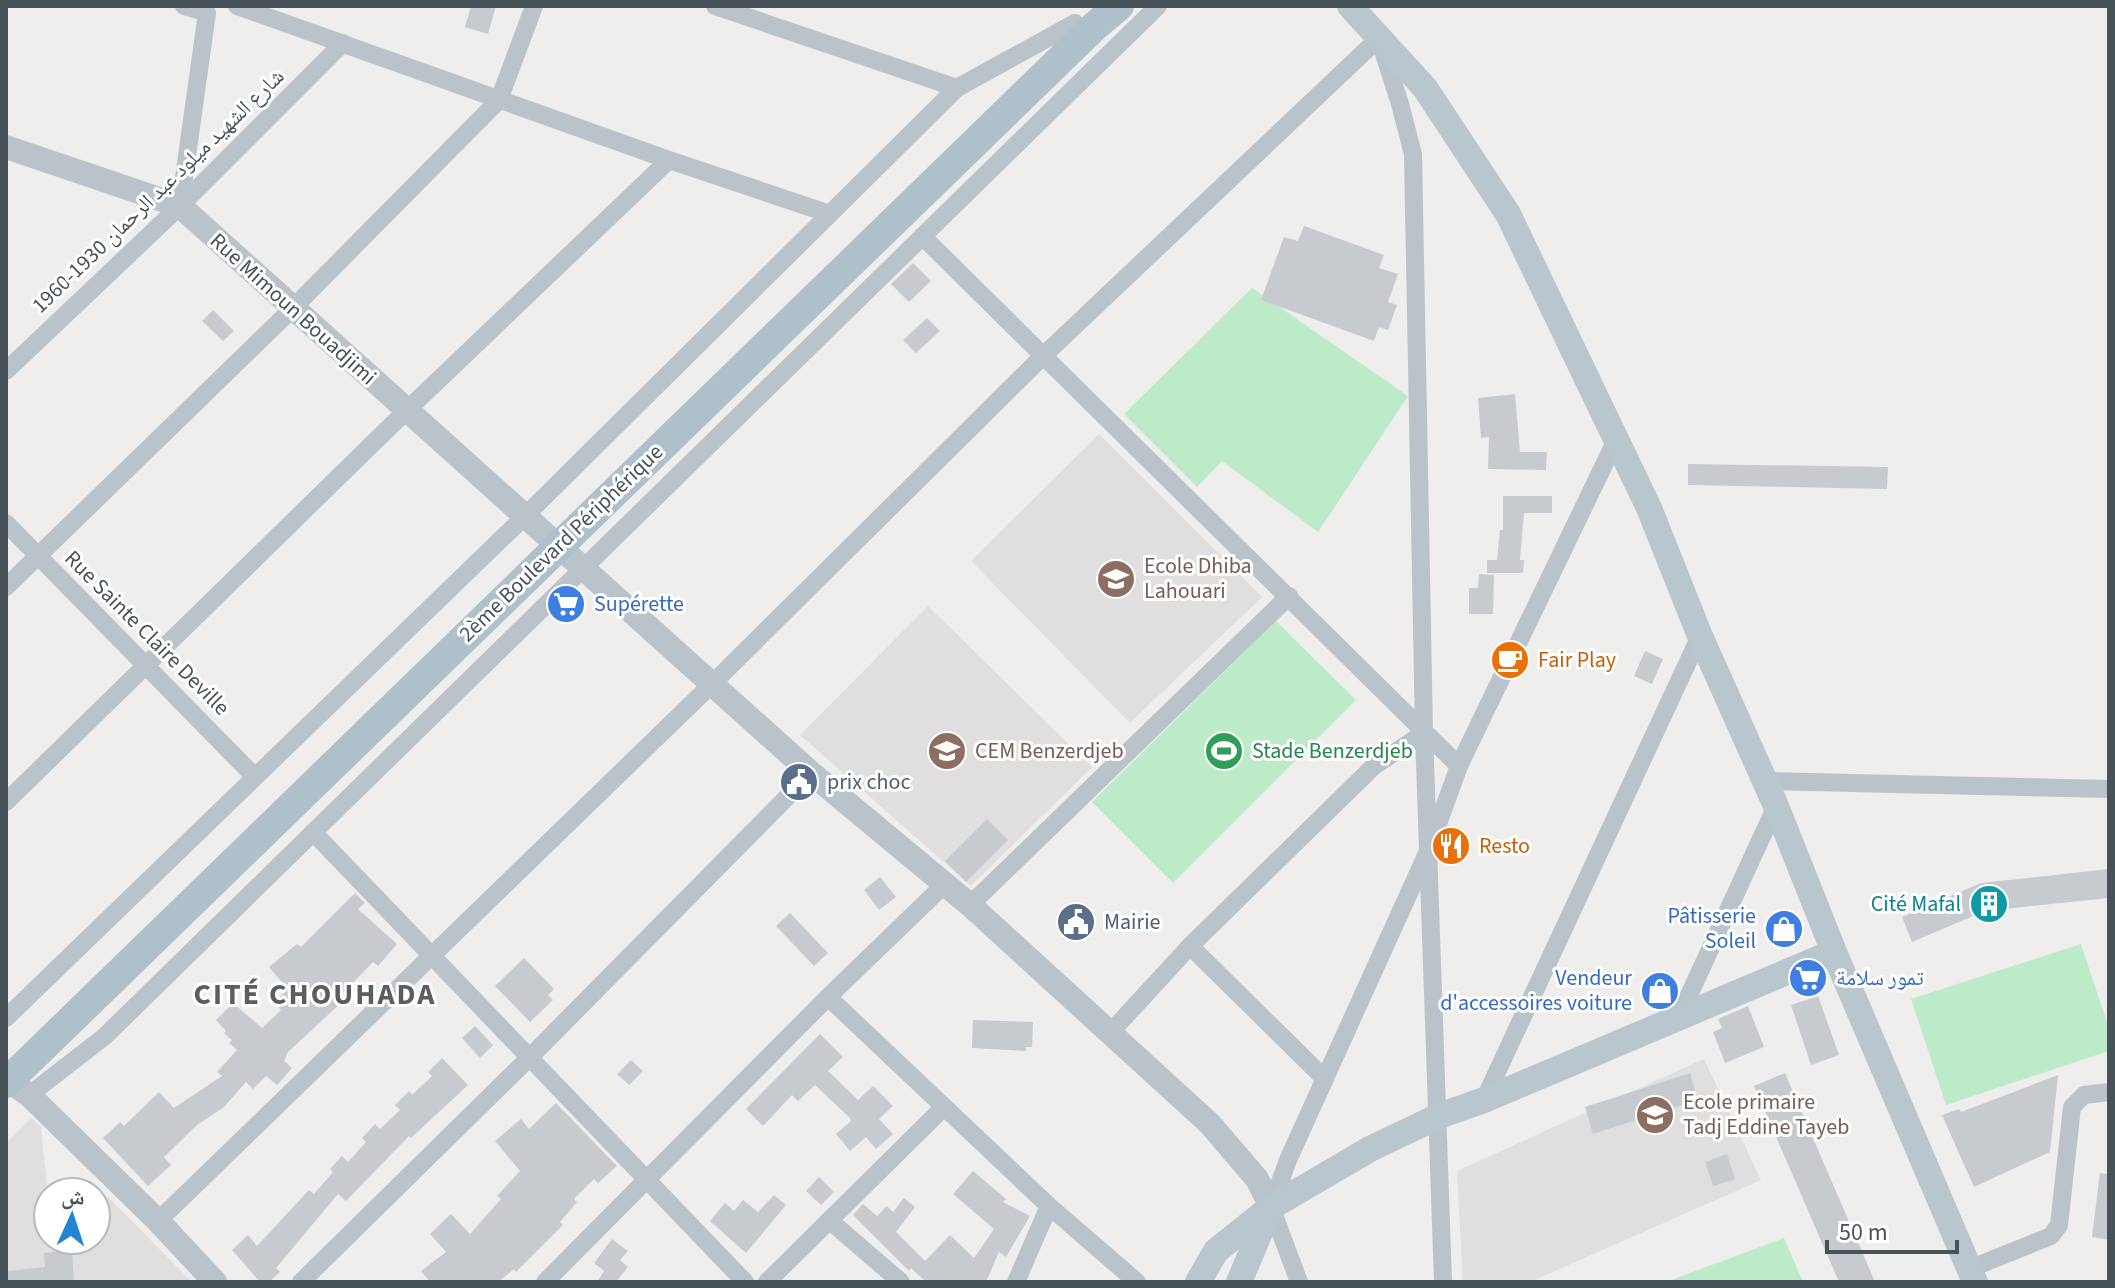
<svg xmlns="http://www.w3.org/2000/svg" width="2115" height="1288" viewBox="0 0 2115 1288" font-family="'Source Sans 3','Noto Naskh Arabic',sans-serif">
	<rect width="100%" height="100%" fill="#f0eded"/>
	<path fill="#e0dede" d="M1099,434L1262,597L1130,723L971,561Z
		M928,606L1092,767L971,886L800,735Z
		M1704,1059L1761,1180L1530,1282H1463L1457,1171Z
		M31,1118L41,1127L47,1186L52,1192H48V1240H96V1198L108,1197L192,1282H6V1143Z"/>
	<path fill="#bdebca" d="M1252,288L1408,396L1318,532L1222,461L1197,487L1124,414Z
		M1276,621L1356,700L1173,883L1092,802Z
		M2081,944L2109,1028V1051L1946,1105L1911,999Z
		M1784,1238L1803,1282H1666Z"/>
	<path fill="#c7cbcf" d="M471,6H496L488,34L465,27Z
		M1304,226L1384,255L1379,268L1398,274L1388,302L1397,305L1388,330L1379,327L1374,341L1261,300L1284,237L1298,241Z
		M913,263L931,281L909,302L891,284Z
		M213,310L234,331L223,341L202,321Z
		M927,318L940,331L916,353L903,340Z
		M1515,394L1520,452H1547L1546,470L1488,469L1489,437L1481,438L1478,398Z
		M1688,464L1888,467L1887,489L1688,485Z
		M1503,496H1552V513H1524L1520,560H1524L1523,573H1487V560H1497L1500,530H1503Z
		M1479,574L1494,575L1493,614H1469V588H1478Z
		M1645,651L1663,659L1652,684L1634,676Z
		M987,819L1008,840L966,882L945,861Z
		M2109,869V898L1985,911L1912,942L1902,917L1981,883Z
		M880,877L896,897L879,910L864,890Z
		M355,893L365,903L358,909L397,944L378,966L373,962L339,997L343,1001L288,1052L284,1061L292,1068L277,1085L266,1076L253,1089L246,1082L224,1107L197,1125L164,1157L171,1165L148,1186L103,1138L120,1122L124,1126L159,1092L174,1108L222,1076L217,1072L237,1050L229,1043L232,1040L224,1033L226,1031L216,1020L233,1003L262,1028L281,1010L274,1002L288,989L269,967L297,944L301,947Z
		M790,913L828,953L814,966L776,926Z
		M524,958L554,989L548,995L553,1000L530,1022L495,986Z
		M1818,996L1839,1055L1811,1065L1791,1005Z
		M1748,1006L1764,1047L1725,1063L1713,1032L1722,1028L1718,1019Z
		M973,1020L1033,1022L1032,1047H1026V1051L972,1048Z
		M475,1026L493,1045L480,1058L462,1038Z
		M820,1034L843,1057L828,1071L858,1100L873,1086L893,1106L879,1119L893,1134L876,1149L866,1137L850,1151L836,1134L851,1121L850,1118L815,1085L798,1101L792,1095L763,1126L746,1109Z
		M442,1058L468,1085L411,1138L409,1136L346,1201L338,1194L276,1268L280,1272L269,1282H260L232,1250L248,1235L257,1246L309,1190L314,1194L333,1172L330,1169L342,1156L348,1162L366,1142L362,1138L375,1124L380,1129L400,1110L395,1105L409,1091L412,1095L432,1076L428,1072Z
		M631,1060L643,1071L629,1085L617,1074Z
		M1690,1073L1698,1100L1593,1134L1585,1107Z
		M1785,1073L1875,1282H1839L1754,1086Z
		M2058,1075L2050,1152L1974,1187L1942,1115L1959,1109L1961,1112Z
		M556,1103L617,1166L598,1183L594,1179L574,1199L577,1202L560,1222L563,1225L516,1272L514,1269L498,1282H430L421,1271L446,1252L430,1234L451,1214L470,1234L501,1199L497,1196L520,1171L495,1141L521,1119L529,1129Z
		M1727,1154L1735,1179L1713,1186L1705,1162Z
		M973,1171L1006,1199L1003,1202L1030,1216L1006,1257L999,1252L986,1282H926L911,1268L909,1271L853,1215L863,1204L877,1216L887,1206L893,1212L904,1198L915,1207L896,1232L925,1261L950,1235L974,1258L994,1229L953,1194Z
		M2100,1173L2109,1174V1240L2092,1237Z
		M819,1177L834,1192L821,1205L806,1191Z
		M774,1195L786,1205L746,1253L710,1221L725,1203L734,1211L743,1200L758,1212Z
		M612,1239L628,1251L620,1260L628,1267L616,1282H597L604,1271L594,1263Z
		M72,1250L74,1282H6V1271L45,1267L44,1253Z"/>
	<g fill="none" stroke-linecap="round" stroke-linejoin="round">
		<path stroke="#b9c3c9" stroke-width="18" d="M184,6L207,13
			M237,6L669,160L830,214
			M715,6L957,88
			M180,206L207,13
			M922,236L1459,766
			M6,371L180,206L343,43
			M6,523L255,777
			M6,587L292,309L499,100L534,6
			M1765,781L2109,789
			M6,802L406,411L669,160
			M313,832L745,1282
			M970,905L1289,596
			M1190,946L1324,1078
			M828,997L1049,1206L1137,1282
			M1679,1017L1776,806
			M6,1018L524,517L957,88L1075,23
			M1109,1034L1190,946L1374,766L1424,733
			M29,1095L104,1037L1158,6
			M1484,1100L1700,636
			M829,1220L901,1282
			M158,1221L712,684L1043,356L1379,38L1400,104L1413,154L1424,733L1443,1282
			M1969,1269L2051,1236L2059,1225L2072,1107L2084,1095L2109,1092
			M301,1282L529,1058L811,773
			M545,1282L828,997L946,883
			M767,1282L944,1107
			M1016,1282L1049,1206
			M1299,1282L1271,1207L1288,1160L1429,849L1459,766L1615,442"/>
		<path stroke="#b9c3c9" stroke-width="24" d="M6,147L180,206L811,773L970,905L1210,1124L1257,1179L1271,1207
			M6,1079L29,1095L158,1221L215,1282"/>
		<path stroke="#bac6ce" stroke-width="26" d="M1350,6L1425,88L1508,214L1649,508L1700,636L1776,806L1834,952L1975,1282
			M1198,1282L1216,1251L1271,1207L1370,1149L1439,1116L1484,1100L1834,952
			M1239,1282L1269,1211"/>
		<path stroke="#aec0ca" stroke-width="30" d="M6,1083L1095,26L1119,6"/>
	</g>
	<defs>
		<g id="school-disc" transform="scale(2)"><circle r="9.5" fill="#8d6e63" stroke="#fff"/><path d="M0-5L7-2L0 1L-7-2ZM-4 1L0 2.5L4 1V4Q0 6-4 4Z" fill="#fff"/></g>
		<g id="supermarket-disc" transform="scale(2)"><circle r="9.5" fill="#3f7fe0" stroke="#fff"/><path d="M-6-5.5h2.5l.6 2H6L4.5 2H-2.5L-4.4-4H-6ZM-1.5 3.2a1.3 1.3 0 1 0 .1 0ZM3 3.2a1.3 1.3 0 1 0 .1 0Z" fill="#fff"/></g>
		<g id="cafe-disc" transform="scale(2)"><circle r="9.5" fill="#e8710a" stroke="#fff"/><path d="M-5.5-4.5H6V0H3Q3 3.5 0 3.5H-2.5Q-5.5 3.5-5.5 0ZM3-3.2v2h1.7v-2ZM-6 4.5H4V6H-6Z" fill="#fff"/></g>
		<g id="stadium-disc" transform="scale(2)"><circle r="9.5" fill="#2e9e5b" stroke="#fff"/><path d="M0-5a6.5 5 0 1 0 0 10a6.5 5 0 1 0 0-10ZM-3.5-1.8h7v3.6h-7Z" fill="#fff"/></g>
		<g id="civic-disc" transform="scale(2)"><circle r="9.5" fill="#5c6f8a" stroke="#fff"/><path d="M-.6-6.5H3V-4.5H.6V-3L4-1V1h2V6H-6V1h2V-1L-.6-3ZM-1.2 2.5V6h2.4V2.5Z" fill="#fff"/></g>
		<g id="restaurant-disc" transform="scale(2)"><circle r="9.5" fill="#e8710a" stroke="#fff"/><path d="M-5-6h1v4h1v-4h1v4h1v-4h1v5L-1.5 .5V6h-2V.5L-5-1ZM5-6V6H3V1.5H1.5Q1.5-4 5-6Z" fill="#fff"/></g>
		<g id="building-disc" transform="scale(2)"><circle r="9.5" fill="#0f9aa8" stroke="#fff"/><path d="M-4-6H4V6H1V3H-1V6H-4ZM-2.5-4.3h1.7v1.8h-1.7ZM.8-4.3h1.7v1.8H.8ZM-2.5-1h1.7V.8h-1.7ZM.8-1h1.7V.8H.8Z" fill="#fff"/></g>
		<g id="shop-disc" transform="scale(2)"><circle r="9.5" fill="#3f7fe0" stroke="#fff"/><path d="M-5-2.5h2.3a2.7 3.5 0 0 1 5.4 0H5L5.5 6h-11ZM-1.5-2.5h3a1.5 2.3 0 0 0-3 0Z" fill="#fff"/></g>
	</defs>
	<g fill-rule="evenodd">
		<use href="#school-disc" x="1116" y="579"/>
		<use href="#supermarket-disc" x="566" y="604"/>
		<use href="#cafe-disc" x="1510" y="660"/>
		<use href="#school-disc" x="947" y="751"/>
		<use href="#stadium-disc" x="1224" y="751"/>
		<use href="#civic-disc" x="799" y="782"/>
		<use href="#restaurant-disc" x="1451" y="846"/>
		<use href="#building-disc" x="1989" y="904"/>
		<use href="#civic-disc" x="1076" y="922"/>
		<use href="#shop-disc" x="1784" y="929"/>
		<use href="#supermarket-disc" x="1808" y="978"/>
		<use href="#shop-disc" x="1660" y="991"/>
		<use href="#school-disc" x="1655" y="1115"/>
	</g>
	<g text-anchor="middle" dominant-baseline="central" stroke-width="6" stroke-linejoin="round" paint-order="stroke">
		<g font-size="22" fill="#475259" stroke="#fff">
			<text transform="translate(158 191) rotate(-44)">شارع الشهيد ميلود عبد الرحمان 1930-1960</text>
			<text transform="translate(293 309) rotate(42)">Rue Mimoun Bouadjimi</text>
			<text transform="translate(561 543) rotate(-44)">2ème Boulevard Périphérique</text>
			<text transform="translate(147 633) rotate(45)">Rue Sainte Claire Deville</text>
		</g>
		<g font-size="22" fill="#785e54" stroke="#fff" text-anchor="start">
			<text x="1144" y="566">Ecole Dhiba<tspan x="1144" dy="25">Lahouari</tspan></text>
			<text x="975" y="751">CEM Benzerdjeb</text>
			<text x="1683" y="1102">Ecole primaire<tspan x="1683" dy="25">Tadj Eddine Tayeb</tspan></text>
		</g>
		<g font-size="22" fill="#366cbe" stroke="#fff" text-anchor="start">
			<text x="594" y="604">Supérette</text>
			<text x="1756" y="916" text-anchor="end">Pâtisserie<tspan x="1756" dy="25">Soleil</tspan></text>
			<text x="1632" y="978" text-anchor="end">Vendeur<tspan x="1632" dy="25">d'accessoires voiture</tspan></text>
			<text x="1836" y="978">تمور سلامة</text>
		</g>
		<g font-size="22" fill="#c56008" stroke="#fff" text-anchor="start">
			<text x="1538" y="660">Fair Play</text>
			<text x="1479" y="846">Resto</text>
		</g>
		<g font-size="22" fill="#27864d" stroke="#fff" text-anchor="start">
			<text x="1252" y="751">Stade Benzerdjeb</text>
		</g>
		<g font-size="22" fill="#4e5e75" stroke="#fff" text-anchor="start">
			<text x="827" y="782">prix choc</text>
			<text x="1104" y="922">Mairie</text>
		</g>
		<g font-size="22" fill="#0d838f" stroke="#fff" text-anchor="end">
			<text x="1961" y="904">Cité Mafal</text>
		</g>
		<g font-size="30" font-weight="bold" letter-spacing="2" fill="#5a5e61" stroke="#fff">
			<text x="315" y="994">CITÉ CHOUHADA</text>
		</g>
	</g>
	<rect width="2115" height="1288" fill="none" stroke="#475259" stroke-width="16"/>
	<g transform="translate(72 1216) rotate(3)"><circle r="38" fill="#ffffff" stroke="#b5babd" stroke-width="2"/>
	<path d="M0-6L14 30L0 20L-14 30Z" fill="#2584d2"/>
	<text y="-12" font-size="22" font-weight="bold" text-anchor="middle" fill="#475259">ش</text>
	</g>
	<path d="M1827 1240v12h130v-12" fill="none" stroke="#475259" stroke-width="4"/>
	<text x="1839" y="1240" font-size="24" fill="#475259" stroke="#ffffff" stroke-width="6" paint-order="stroke">50 m</text>
</svg>
